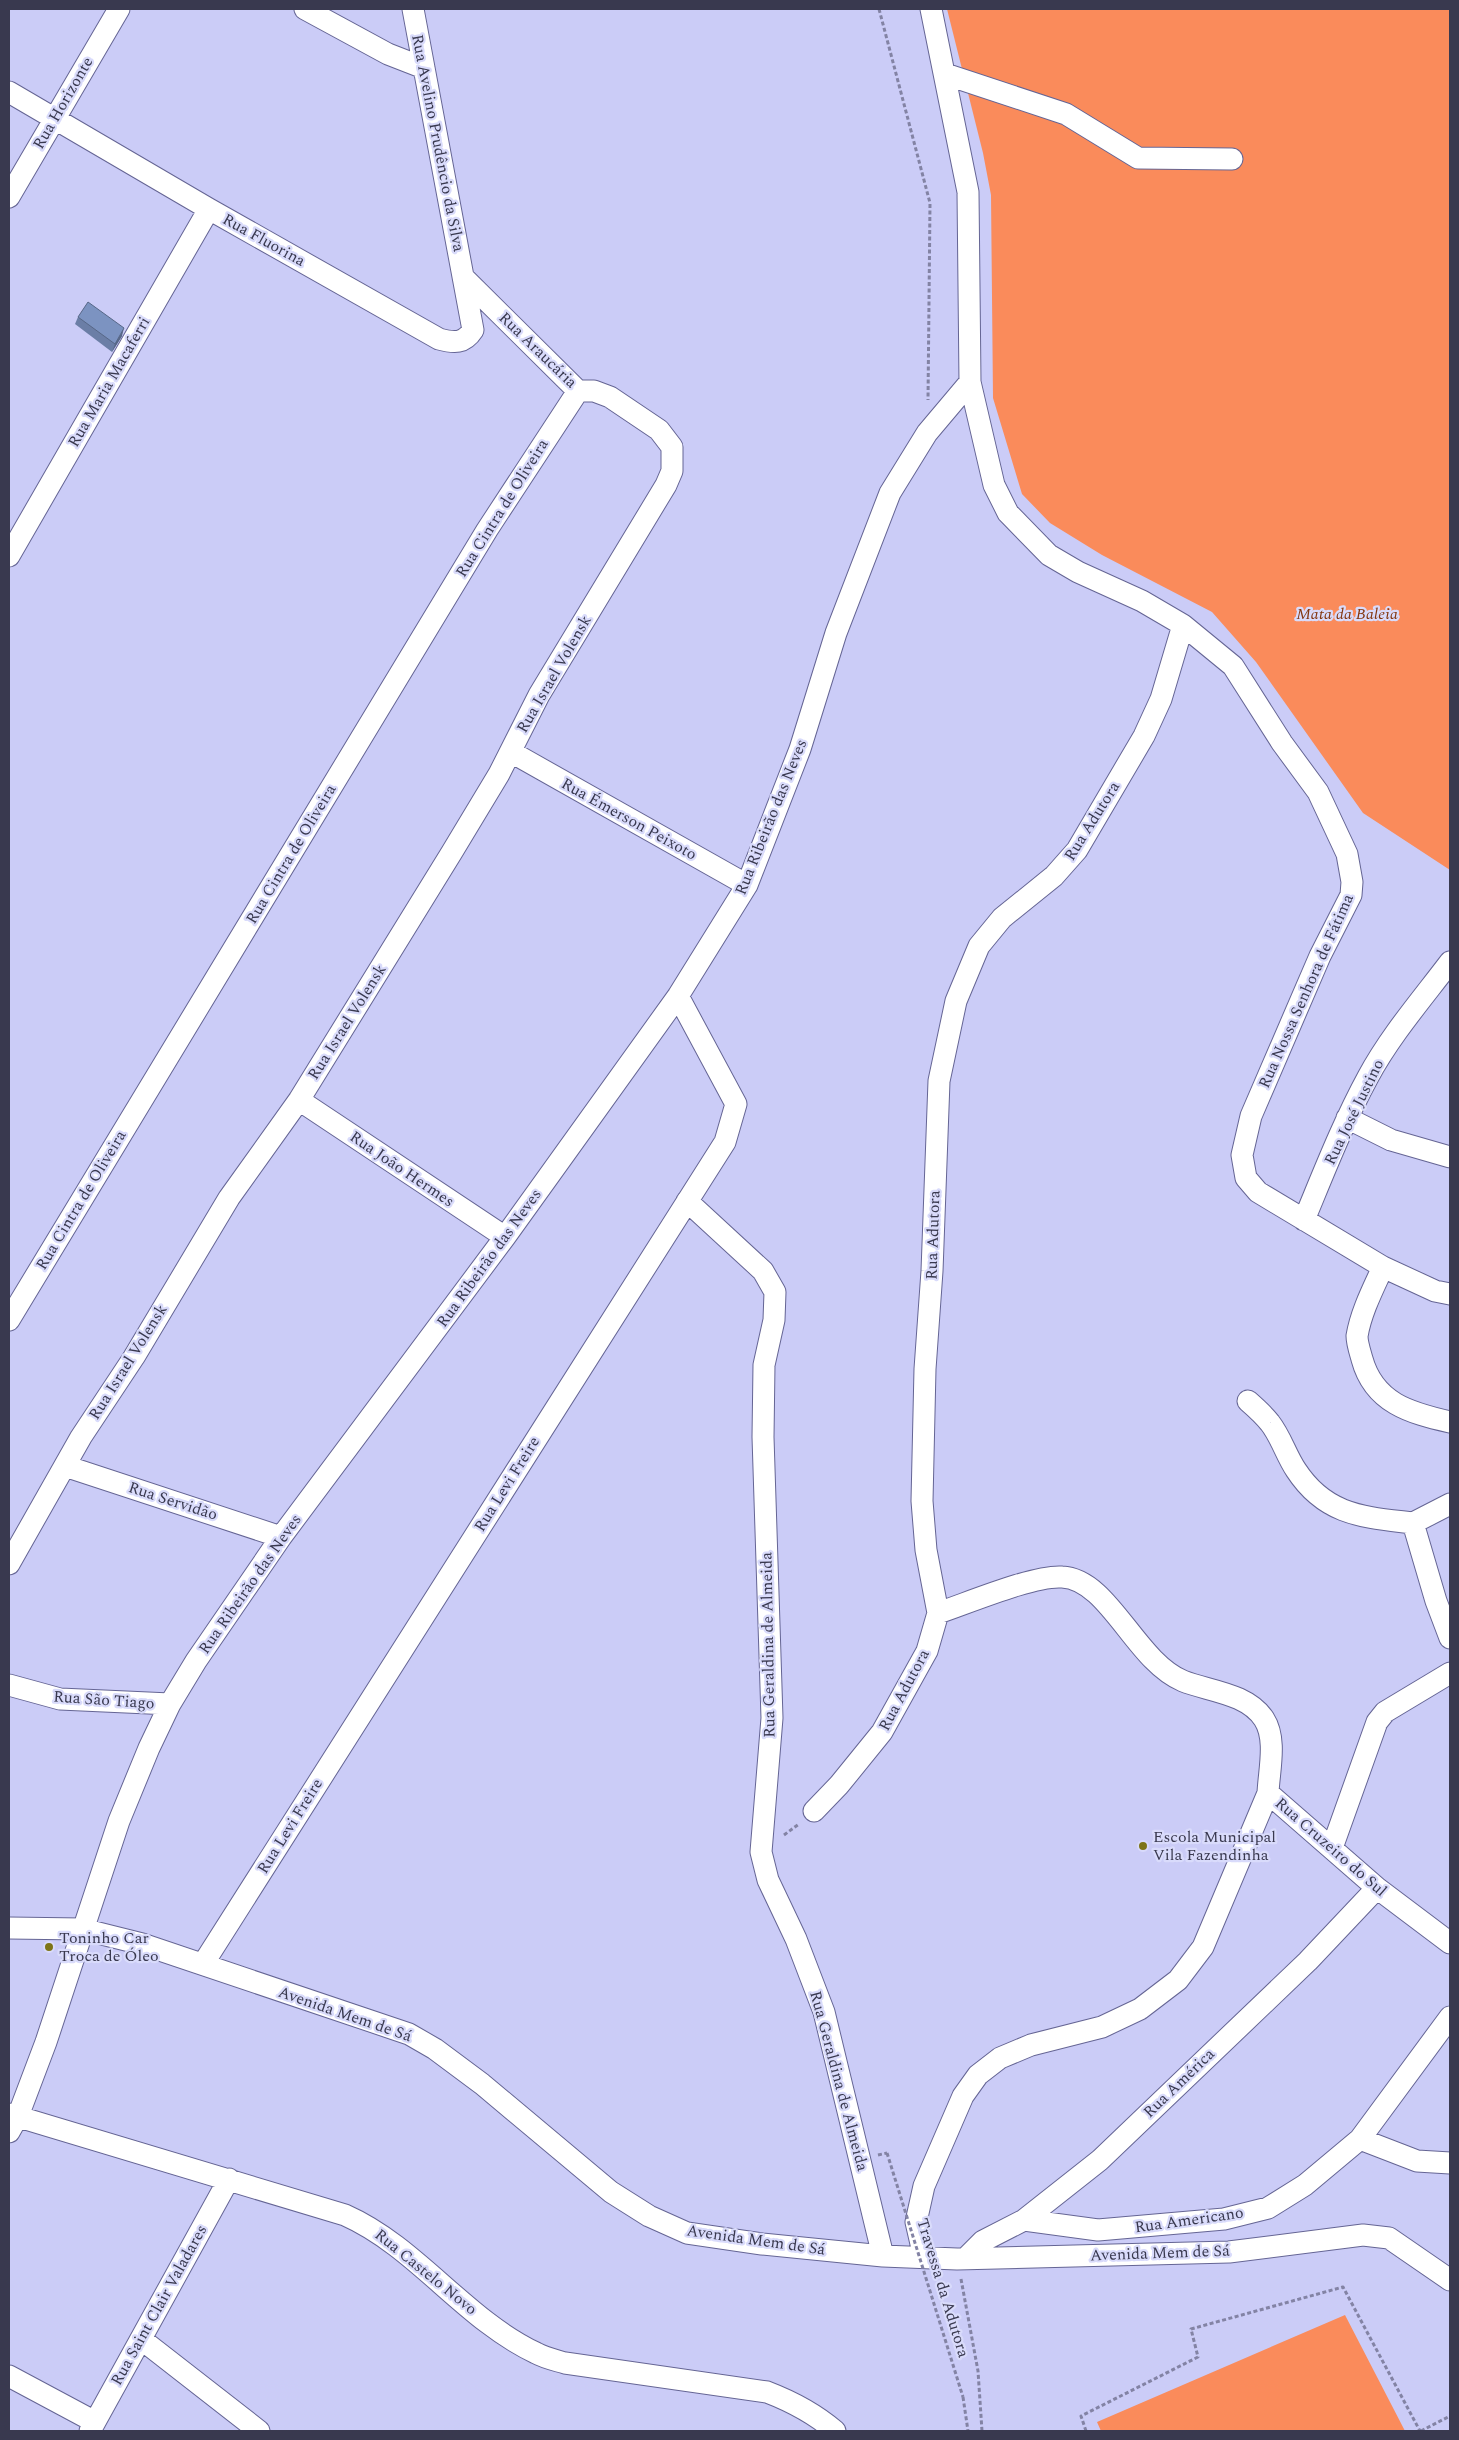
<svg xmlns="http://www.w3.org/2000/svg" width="1459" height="2440" viewBox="0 0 1459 2440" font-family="Spectral,serif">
	<rect width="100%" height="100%" fill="#cbccf7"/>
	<path fill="#fa8b5b" d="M947,9H1450V870L1363,813L1256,662L1212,612L1102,555L1050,523L1022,494L993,398L991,195L983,153Z
		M1345,2315L1405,2431H1101L1097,2422Z"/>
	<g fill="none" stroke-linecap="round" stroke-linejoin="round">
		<g stroke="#656594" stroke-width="23">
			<path id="minor" d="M305,9L388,54L424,68
				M931,9L968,192L970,382L994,485L1008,513L1049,555L1078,572L1142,601L1183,625L1233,666L1282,743L1318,792L1347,854L1352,882L1351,895L1320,956L1251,1116L1242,1155L1246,1178L1258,1192L1383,1267L1435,1291L1450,1294
				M945,74L1066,114L1138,158L1232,159
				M9,92L209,209L439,339C454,343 464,344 473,330L413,9
				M9,197L119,9
				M9,556L209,209
				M511,752L747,885
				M299,1100L505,1237
				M1347,1118L1391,1140L1450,1157
				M687,1201L763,1271L775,1292L774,1320L764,1365L763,1437L772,1718L761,1852L768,1880L796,1939L824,2012L883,2256
				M1304,1220C1324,1172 1343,1123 1368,1077C1390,1036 1422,999 1450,962
				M1383,1267C1373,1289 1361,1312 1357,1336C1357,1343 1360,1352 1362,1359C1374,1403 1410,1413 1450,1422
				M9,1320L487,530L578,391
				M1248,1401C1256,1408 1264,1415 1270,1423C1281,1437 1286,1455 1296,1470C1326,1516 1364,1517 1413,1523L1436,1601L1450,1638
				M65,1466L281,1537
				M1413,1523L1450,1504
				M9,1564L81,1437L134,1357L229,1198L299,1100L452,852L499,774L539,695L666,485L672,471V447L659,430L610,397L594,391H578L463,277
				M938,1613C968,1603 1034,1575 1062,1577C1109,1579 1135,1661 1183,1681C1208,1691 1247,1693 1264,1719C1277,1739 1269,1770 1268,1793L1377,1888L1450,1943
				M9,1685L60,1699L170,1704
				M814,1811L839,1785L882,1732L927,1651L938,1613L926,1550L922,1501L925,1369L932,1271L939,1081L956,1001L979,946L1002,918L1054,876L1077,850L1144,736L1161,699L1183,625
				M1332,1848L1377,1722L1385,1712L1450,1673
				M9,1928L82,1929L142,1944L409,2034L435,2049L482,2084L611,2192L649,2216L687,2233L762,2244L883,2256L957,2259L1229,2252L1363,2235L1389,2238L1450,2280
				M203,1964L725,1142L736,1104L678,996
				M9,2114L345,2215C417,2247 464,2319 536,2353C545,2358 555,2360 565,2363L767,2392C793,2402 814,2413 835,2431
				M9,2132L18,2116L46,2042L119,1821L149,1748L170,1704L196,1661L281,1537L505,1237L678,996L747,885L800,749L836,633L890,493L927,433L970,382
				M1360,2139L1417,2161L1450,2163
				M1024,2220L1098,2230L1224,2219L1268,2208L1305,2185L1360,2139L1450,2017
				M924,2257L916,2222L924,2186L963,2096L978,2075L1000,2058L1031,2045L1102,2027L1140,2009L1178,1980L1203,1947L1268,1793
				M965,2259L983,2241L1024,2220L1100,2160L1308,1961L1377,1888
				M141,2339L259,2431
				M9,2376L95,2422
				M90,2431L229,2179"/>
		</g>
		<path stroke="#8383a4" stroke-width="3" stroke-dasharray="4 2.5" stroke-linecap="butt" d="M879,9L930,203L928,400
			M784,1835L799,1824
			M878,2155L887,2153
			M961,2279L978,2371L982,2431
			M963,2397L968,2431
			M1086,2431L1081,2416L1198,2357L1191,2329L1343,2287L1420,2431
			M1421,2431L1450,2416"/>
		<use href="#minor" stroke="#fff" stroke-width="21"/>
		<path stroke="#8383a4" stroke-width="3" stroke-dasharray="4 2.5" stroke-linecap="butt" d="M887,2153L963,2397"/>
	</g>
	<path fill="#6b7ea6" d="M78,317L122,336L112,352L75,324Z"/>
	<path fill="#576787" d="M124,328L122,336L112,352L115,344Z"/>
	<path fill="#7c93c1" stroke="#576787" d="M88,302L124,328L115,344L78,317Z"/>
	<g fill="#7d7417" stroke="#d9dbfb" stroke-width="2">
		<circle cx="1143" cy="1846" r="5"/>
		<circle cx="49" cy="1947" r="5"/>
	</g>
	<g text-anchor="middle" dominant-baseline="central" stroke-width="4.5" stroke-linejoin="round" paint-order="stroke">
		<g font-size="16" fill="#39394f" stroke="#d9dbfb">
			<text transform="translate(63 103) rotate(-60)">Rua Horizonte</text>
			<text transform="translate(438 143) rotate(79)">Rua Avelino Prudêncio da Silva</text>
			<text transform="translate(264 240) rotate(29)">Rua Fluorina</text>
			<text transform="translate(538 350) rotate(44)">Rua Araucária</text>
			<text transform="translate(109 382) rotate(-60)">Rua Maria Macaferri</text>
			<text transform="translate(502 508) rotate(-58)">Rua Cintra de Oliveira</text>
			<text transform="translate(554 674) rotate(-60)">Rua Israel Volensk</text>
			<text transform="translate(771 817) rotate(-68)">Rua Ribeirão das Neves</text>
			<text transform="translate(629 819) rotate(29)">Rua Émerson Peixoto</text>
			<text transform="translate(1092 821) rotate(-58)">Rua Adutora</text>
			<text transform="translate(291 854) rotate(-59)">Rua Cintra de Oliveira</text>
			<text transform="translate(1306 991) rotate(-66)">Rua Nossa Senhora de Fátima</text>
			<text transform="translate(347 1022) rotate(-58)">Rua Israel Volensk</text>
			<text transform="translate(1354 1112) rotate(-64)">Rua José Justino</text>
			<text transform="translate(402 1169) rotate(34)">Rua João Hermes</text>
			<text transform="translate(81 1200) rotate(-59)">Rua Cintra de Oliveira</text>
			<text transform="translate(933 1235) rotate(-88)">Rua Adutora</text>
			<text transform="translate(489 1258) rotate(-54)">Rua Ribeirão das Neves</text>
			<text transform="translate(128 1362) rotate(-58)">Rua Israel Volensk</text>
			<text transform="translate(507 1484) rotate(-58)">Rua Levi Freire</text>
			<text transform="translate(173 1501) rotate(18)">Rua Servidão</text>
			<text transform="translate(250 1584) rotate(-55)">Rua Ribeirão das Neves</text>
			<text transform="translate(768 1645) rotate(-91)">Rua Geraldina de Almeida</text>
			<text transform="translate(904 1690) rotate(-62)">Rua Adutora</text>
			<text transform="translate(104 1700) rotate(4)">Rua São Tiago</text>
			<text transform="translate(290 1826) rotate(-58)">Rua Levi Freire</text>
			<text transform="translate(1331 1847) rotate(41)">Rua Cruzeiro do Sul</text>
			<text transform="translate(345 2014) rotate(19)">Avenida Mem de Sá</text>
			<text transform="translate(839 2081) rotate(75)">Rua Geraldina de Almeida</text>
			<text transform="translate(1179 2083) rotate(-44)">Rua América</text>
			<text transform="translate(1189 2220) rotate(-8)">Rua Americano</text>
			<text transform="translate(756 2240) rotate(8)">Avenida Mem de Sá</text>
			<text transform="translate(1160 2253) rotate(-2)">Avenida Mem de Sá</text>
			<text transform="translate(426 2272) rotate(39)">Rua Castelo Novo</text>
			<text transform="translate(943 2288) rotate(73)">Travessa da Adutora</text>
			<text transform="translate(159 2305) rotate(-61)">Rua Saint Clair Valadares</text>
		</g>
		<g font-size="16" font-style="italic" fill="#83360f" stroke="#d9dbfb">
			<text x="1347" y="614">Mata da Baleia</text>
		</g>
		<g font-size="16" fill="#39394f" stroke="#d9dbfb" text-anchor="start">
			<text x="1153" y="1837">Escola Municipal<tspan x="1153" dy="18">Vila Fazendinha</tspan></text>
			<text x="59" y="1938">Toninho Car<tspan x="59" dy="18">Troca de Óleo</tspan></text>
		</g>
	</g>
	<rect width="1459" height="2440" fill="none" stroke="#39394f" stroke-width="20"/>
</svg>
